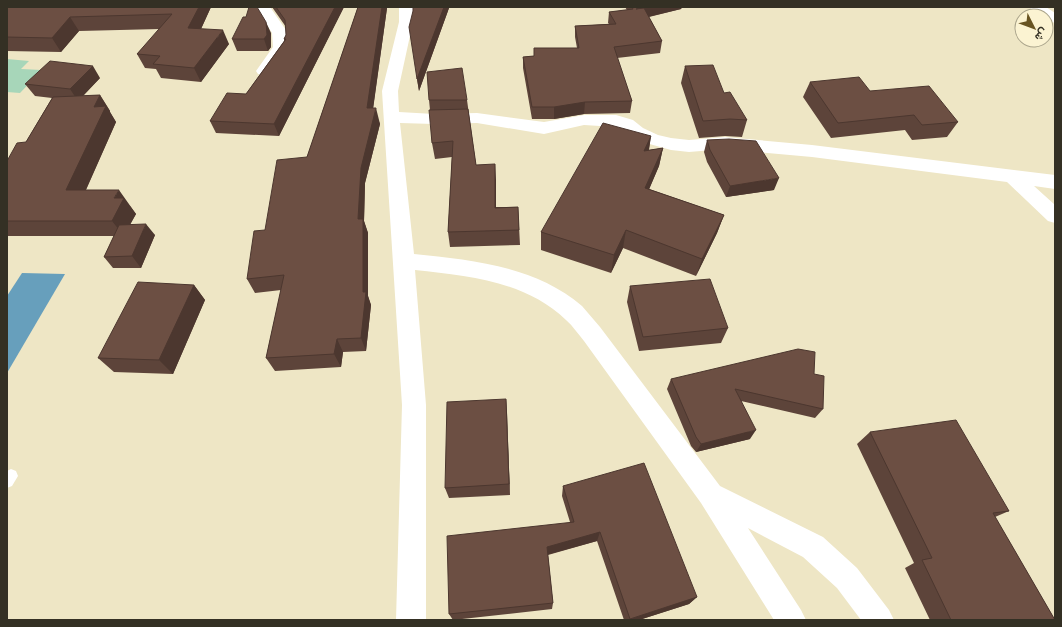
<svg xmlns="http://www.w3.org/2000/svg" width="1062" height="627" viewBox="0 0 1062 627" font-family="'Nunito Sans',Vazirmatn,sans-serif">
	<rect width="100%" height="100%" fill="#eee6c5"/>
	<path fill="#a7d6b9" d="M7,59L29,61L21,69L42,70L20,93L7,92Z"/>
	<path fill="#679fbc" d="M22,273L65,274L7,373V296Z"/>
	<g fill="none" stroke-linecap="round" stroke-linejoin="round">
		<path fill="#fff" fill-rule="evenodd" d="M11,469L16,471L18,476L12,486L7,488V471Z"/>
		<path fill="#fff" fill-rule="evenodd" d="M256,7H270L288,33L289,47L270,74L264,76L258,74L256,71L273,47L272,33Z
			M399,7H413V22L398,91L399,112L434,114L477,113L544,122L584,115H616L633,120L643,128L658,135L671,138L689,140L725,137L812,145L1055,175V189L1034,186L1055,205V223L1048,221L1007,182L812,157L725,149L689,152L671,150L646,143L631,136L621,128L616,127L584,125L544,134L477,123L434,124L400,123L414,254C472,260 535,266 582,306C588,313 594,320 600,327L720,486L823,537L857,568L889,610L894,620H861L837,588L803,557L748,528L801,610L806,620H774L701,503L584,341C578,334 573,326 566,320C525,281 469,276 415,270L426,405V620H396L402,405L382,91L399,22Z
			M1029,7H1046L1055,13V23L1046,20V16H1040Z"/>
	</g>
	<path fill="#5d443a" d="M7,7H211L201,29L229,44L201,82L161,78L156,69L145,68L137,54L160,29L79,31L61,52L7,51Z
		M272,7H344L279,136L216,133L210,121L246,94L284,41V39L286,35V27Z
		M358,7H387V8L373,108L380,124L365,183L364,221L368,233V296L371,305L366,351L343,352L341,367L275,371L266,358L281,290L255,293L247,279L265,230L307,157Z
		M413,7H463L449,8L419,91L417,79Z
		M625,7H682L681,9L649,17L662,41L660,53L617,58L632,101L630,113L584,114L554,119H532L523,68V57L534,56L577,48L575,37V26L609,24L608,23L609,12L627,10Z
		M271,33V47L268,51H237L232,39Z
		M685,66L724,93L747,120L742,137L725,136L699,138L681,83Z
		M100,78L83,96L100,95L110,111V112L116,122L86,190L130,206L136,214L130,224L155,235L141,268H113L104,257L114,236H7V161L26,142L52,98L35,96L25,84Z
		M810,82L870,91L958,122L947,137L912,140L905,130L831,138L803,97Z
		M429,100H467L476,165L496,180V207H518L520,245L450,247L448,232L452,157L435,159L432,143L430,110Z
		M651,136L649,150L663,148L659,166L649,189L724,215L717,233L696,276L623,248L611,273L541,250V232Z
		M707,140L774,190L726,197L707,162L704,152Z
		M194,285L205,300L173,374L114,372L98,358Z
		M630,286L728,328L721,343L639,351L627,302Z
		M814,374L823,409L815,418L741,401L750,439L696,452L691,446L667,389L671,379Z
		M506,399L510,495L449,498L445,488Z
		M870,432L1009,511L995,517L1055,620H930L905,568L914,563L857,444Z
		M563,486L697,597L689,604L639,620H624L597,541L548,555L553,603L552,609L453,620L449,614L570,522L562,496Z"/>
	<path fill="#4c372f" d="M199,7H211L195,42L188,28Z
		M335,7H344L279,136L274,124Z
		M382,7H387V8L371,124L367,108Z
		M444,7H448L449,8L419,91L417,79Z
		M644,7H682L681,9L635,20L636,9Z
		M70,17L79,31L61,52L52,38Z
		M266,22L271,33V47L268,51L264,39Z
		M223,30L229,44L201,82L194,68Z
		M93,66L100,78L78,101L70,89Z
		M100,95L110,111V112L116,122L79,205L66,190L94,107Z
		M585,102L584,114L554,119V107Z
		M376,108L380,124L365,183L364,221L368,233V296L371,305L366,351L361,338L363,292L358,219L361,168Z
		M651,136L648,154L644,151Z
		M663,148L659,166L642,206L645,188Z
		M495,164L496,180V223L495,208Z
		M779,178L774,190L726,197L730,186Z
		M119,190L136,214L124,236L112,221L114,198Z
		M724,215L717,233L696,276L702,259Z
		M146,224L155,235L141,268L132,256Z
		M626,230L623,248L611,273L614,255Z
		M194,285L205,300L173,374L159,360Z
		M337,339L343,352L341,367L334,354Z
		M506,399L507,412L510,495L509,484Z
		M756,430L750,439L696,452L701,444Z
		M600,532L597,541L546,555L547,547Z
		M697,597L689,604L639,620H629L630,619Z"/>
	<path fill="#6c4f43" stroke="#4c372f" d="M7,7H199L188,28L223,30L194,68L153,64L160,56L137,54L172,14L70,17L52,38L7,37Z
		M249,7H257L266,22L267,35L264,39H232L243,17H246Z
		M276,7H335L274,124L210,121L227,93L246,94L286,39H284L286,35L285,20Z
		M358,7H382L367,108H376L361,168L358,219H363V292H366L361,338L337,339L334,354L266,358L284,275L247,279L254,231L265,230L277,160L307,157Z
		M413,7H444L417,79L409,27L413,11Z
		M632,7H644L636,9L644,8L662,41L614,47L632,101L585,102L554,107H532L523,57L534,56V48H579L575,26L616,24L609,12L633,9Z
		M50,61L93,66L70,89L25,84Z
		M713,65L724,93L730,92L747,120L730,119L703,121L685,66Z
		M462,68L467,100H429L427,72Z
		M859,77L870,91L929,86L958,122L922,125L914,115L838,123L810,82Z
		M100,95L94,107L106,106L66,190H119L114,198H124L112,221H7V161L17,143L26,142L53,97Z
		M468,109L476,165L495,164V208L518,207L519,230L448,232L453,141L432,143L429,110Z
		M603,123L651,136L644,151L663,148L645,188L724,215L702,259L626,230L614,255L541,232Z
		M729,139L756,141L779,178L730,186L710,150L707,140Z
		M146,224L132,256L104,257L119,225Z
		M710,279L728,328L643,337L630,286Z
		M138,282L194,285L159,360L98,358Z
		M798,349L815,352L814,374L824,376L823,409L735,389L756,430L701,444L696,437L671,379Z
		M506,399L509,484L445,488L447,402Z
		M956,420L1009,511L993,513L1055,620H951L922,560L932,558L870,432Z
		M644,463L697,597L630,619L600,532L547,547L553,603L449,614L447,536L574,522L563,486Z"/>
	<rect width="1062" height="627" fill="none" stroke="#343024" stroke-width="16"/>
	<g transform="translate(1034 28) rotate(132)"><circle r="19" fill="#fbf3d2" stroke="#aba58c"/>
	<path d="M0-3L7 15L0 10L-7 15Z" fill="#685422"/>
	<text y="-6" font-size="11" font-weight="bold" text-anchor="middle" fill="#343024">ش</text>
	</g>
</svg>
